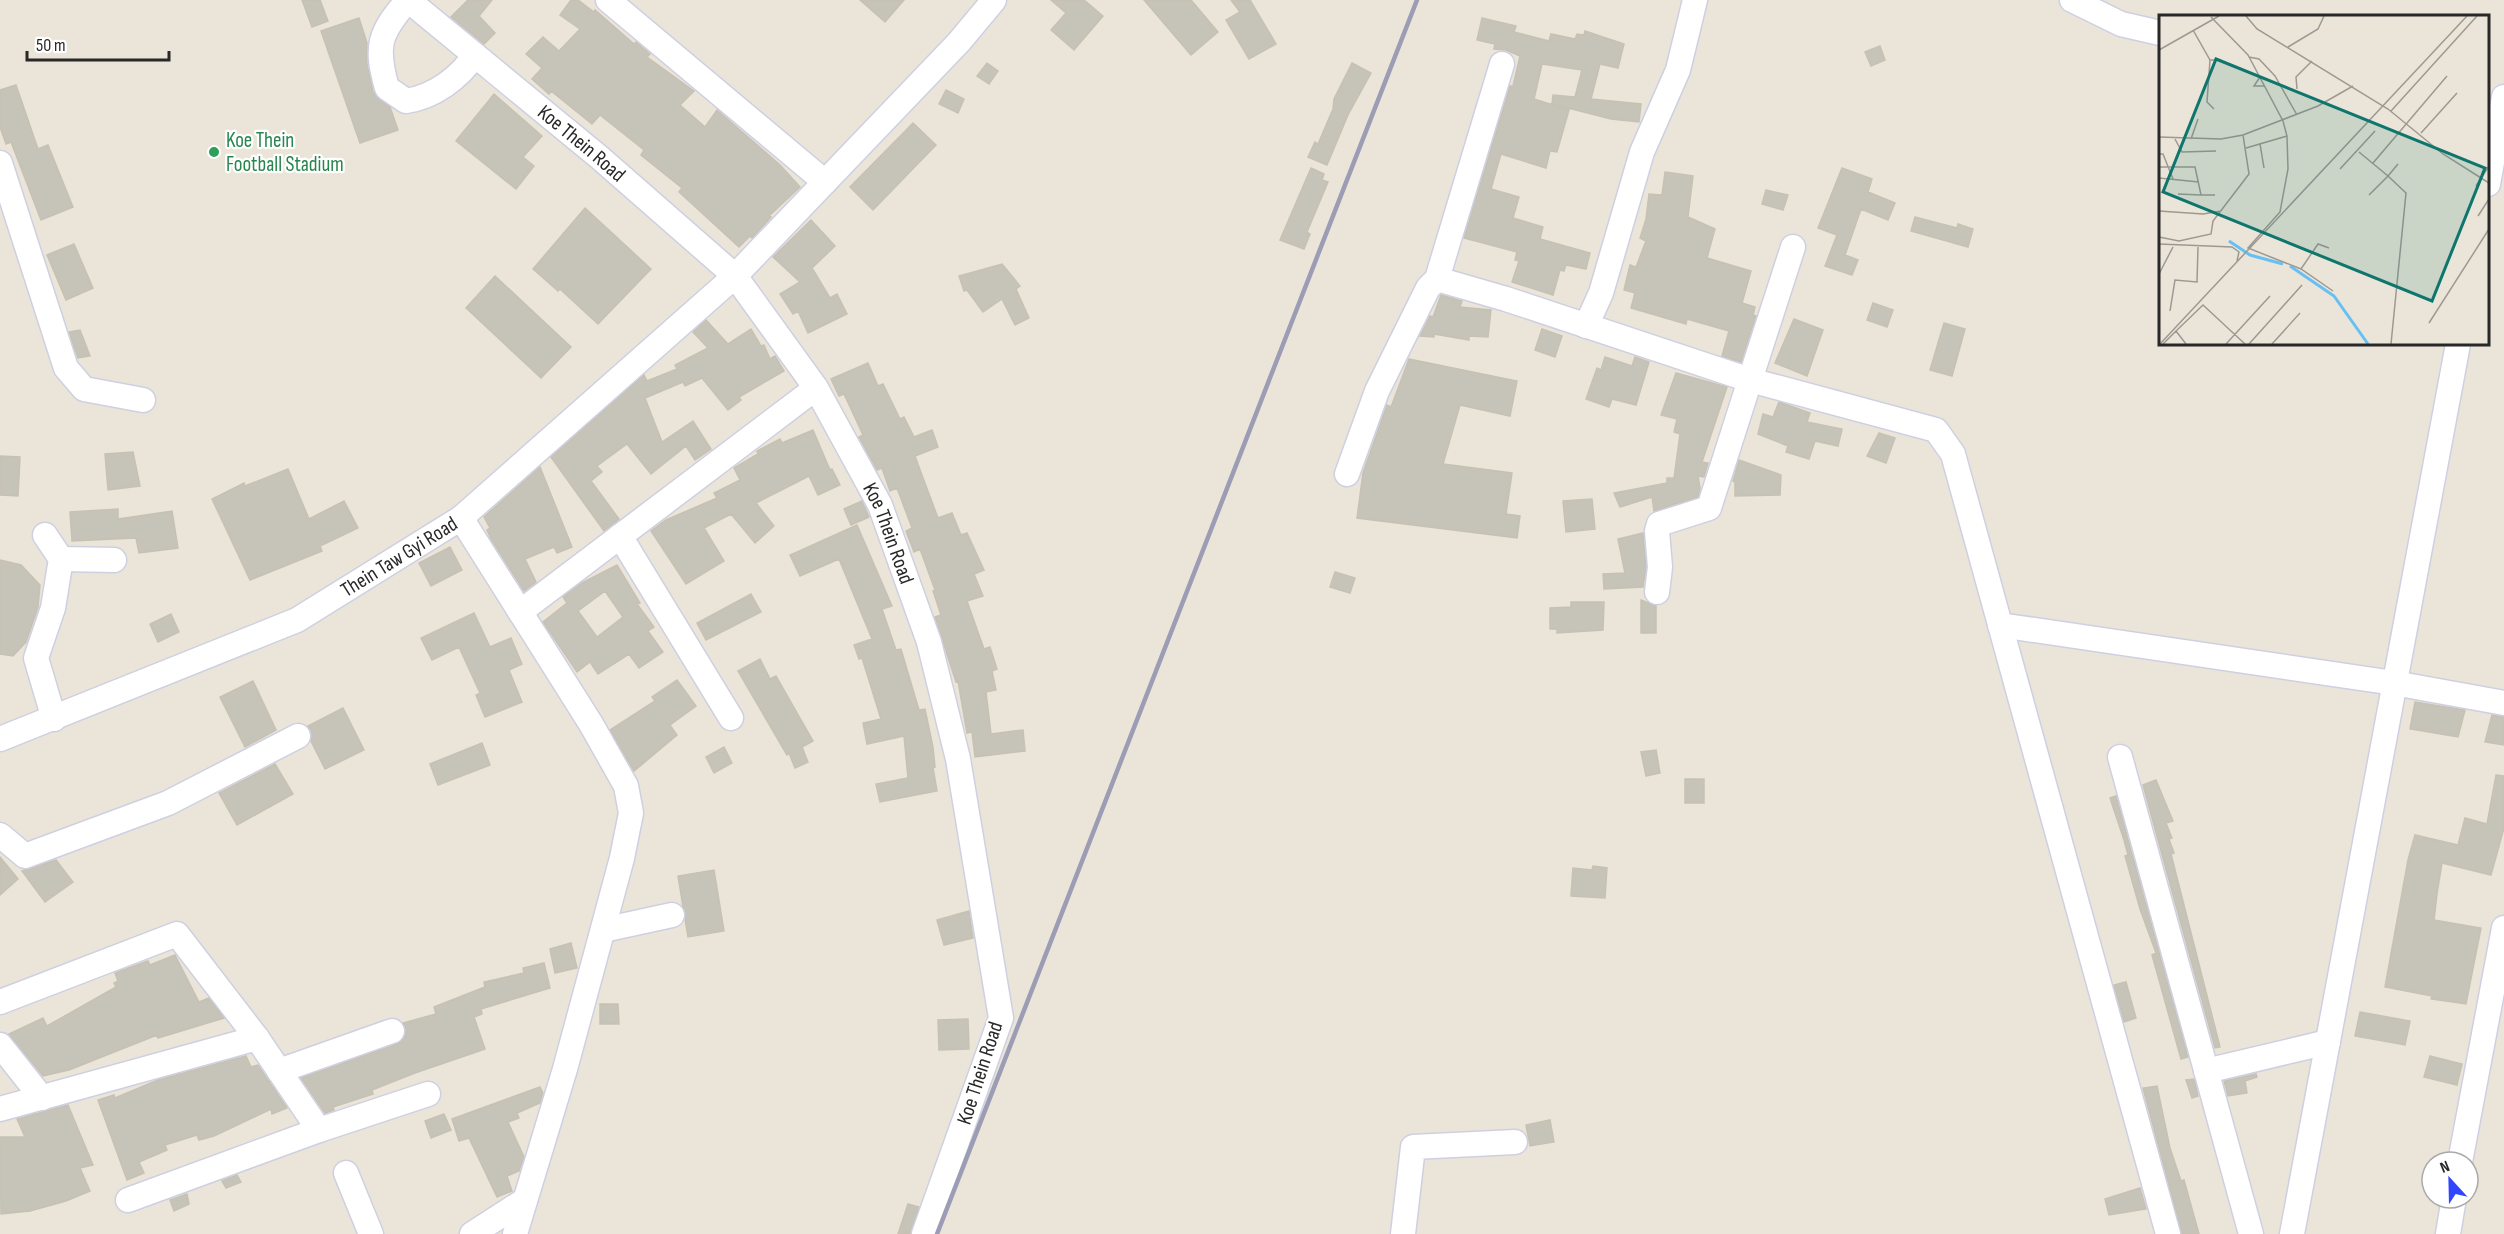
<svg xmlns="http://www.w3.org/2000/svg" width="2504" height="1234" viewBox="0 0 2504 1234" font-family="'Sofia Sans Condensed',sans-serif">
	<rect width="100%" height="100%" fill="#ebe5d9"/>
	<path fill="#c6c3b8" stroke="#c7c1b3" stroke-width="1.5" fill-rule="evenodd" d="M302,0H320L328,21L312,27Z
		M468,0H492L479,16L495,33L484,44L451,17Z
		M571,0H578L594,12L595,10L634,44L636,42L650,54L647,57L694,91L680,105L705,127L717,110L780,165L800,187L769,216L771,217L752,238L750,236L739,247L679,192L682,188L641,155L644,150L600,115L592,124L551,91L549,94L532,79L542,68L526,54L543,37L559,51L580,29L560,15Z
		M860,0H904L885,22Z
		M1051,0H1084L1103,16L1074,50L1051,30L1066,13Z
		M1144,0H1191L1218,32L1191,55Z
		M1231,0H1250L1276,44L1249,59L1226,20L1240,12Z
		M359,18L367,43V64L373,92L390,107L398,130L360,143L321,31Z
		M1482,18L1516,26L1514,32L1549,41L1551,34L1575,39L1577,34L1584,35L1585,31L1624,44L1618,68L1600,64L1591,99L1641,104L1639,122L1611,119L1552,104L1553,95L1575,97L1582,70L1542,64L1534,99L1569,110L1557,152L1550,151L1546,168L1501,154L1491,189L1519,197L1513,218L1543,227L1540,239L1590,253L1586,269L1566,265L1564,271L1560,270L1553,295L1512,282L1519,261L1515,260L1517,252L1464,238L1510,86H1513L1520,56L1506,50L1494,49L1495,44L1477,40Z
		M1880,46L1885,60L1871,66L1865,52Z
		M987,63L998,71L989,84L977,76Z
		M1352,63L1371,73L1348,115L1327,165L1308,157L1315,142L1318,144L1333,109L1334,99Z
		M16,85L38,149L48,145L73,207L41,220L11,142L6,144L0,127V90Z
		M946,90L964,99L958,113L939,104Z
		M494,94L542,136L523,157L534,166L516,189L456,141Z
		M913,123L936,145L873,210L850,187Z
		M1311,168L1324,174L1322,180L1328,182L1307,232L1310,234L1304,249L1280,240Z
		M1842,168L1872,179L1868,192L1895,203L1888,220L1861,209L1845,255L1858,260L1852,275L1825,266L1837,235L1818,228Z
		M1665,172L1693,176L1688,217L1715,229L1707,258L1751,271L1742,303L1755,307L1753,315L1756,316L1741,362L1722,356L1729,331L1687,319L1686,324L1631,308L1635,293L1624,290L1630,265L1636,267L1646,241L1640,238L1646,219L1649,194L1662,195Z
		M1766,190L1788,195L1783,210L1762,204Z
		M585,208L651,269L598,324L560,289L558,291L533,269Z
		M1915,217L1957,228L1958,224L1973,229L1968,247L1911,231Z
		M811,220L835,246L812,268L830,298L837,294L847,314L808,333L798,311L793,314L780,294L800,282L773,257Z
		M74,244L93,288L66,300L47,255Z
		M1002,264L1020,286L1016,289L1029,318L1015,325L1002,299L983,312L967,290L964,291L959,276Z
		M495,276L571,347L541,378L466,308Z
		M1441,295L1462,301L1460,307L1491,310L1488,337L1469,336V340L1434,334V337L1420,336L1430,316L1433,317Z
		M1873,303L1893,310L1887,327L1867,320Z
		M1794,319L1823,330L1807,376L1775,363Z
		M706,320L728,344L751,329L761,346L764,345L770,359L775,356L784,371L739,397L741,400L728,410L702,378L685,386L683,382L645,398L662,442L693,421L711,449L695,460L686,446L651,474L627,444L597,466L602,472L591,481L619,519L604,531L551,457L644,375L647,381L677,369L675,365L708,348L693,332Z
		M1944,323L1965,329L1952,376L1930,370Z
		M1542,329L1562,336L1555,357L1535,350Z
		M80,330L90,356L78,358L69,332Z
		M1605,357L1632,366L1635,357L1649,362L1636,405L1612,399L1609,407L1586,399L1597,368L1601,370Z
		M1409,359L1517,381L1510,416L1460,405L1443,464L1512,473L1506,514L1520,516L1517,538L1357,518L1363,473L1387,405L1391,407Z
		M868,363L878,386L883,384L900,419L904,417L914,437L932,430L938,447L915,456L923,478L938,518L952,513L961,535L967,533L984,570L974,574L983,596L967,601L984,649L990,647L997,669L992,671L996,690L986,692L991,734L1023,730L1025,751L975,757L972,732L967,733L958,681L956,682L935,617L941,615L933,591L935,590L920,549L914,552L906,531L912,528L897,488L890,491L882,468L877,470L859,437L863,435L844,394L839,396L831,379Z
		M1676,373L1727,387L1702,462L1708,463L1704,477L1698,476L1700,488L1698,497L1654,511L1652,497L1620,507L1614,493L1667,483V478H1674L1680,434L1674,432L1677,419L1661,415Z
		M1779,402L1810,413L1807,422L1842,429L1838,446L1815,441L1809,459L1786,452L1788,446L1758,434L1763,414L1773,417Z
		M813,430L830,470L832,469L840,485L818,495L809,476L756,503L774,526L755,543L731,514L704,528L724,561L686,584L651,531L666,520L717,498L714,493L740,480L734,468L758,454L757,451L780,439L782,443Z
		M1879,433L1895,438L1886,463L1867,456Z
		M133,452L140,486L108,490L105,454Z
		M0,456L20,457L18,496L0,495Z
		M1739,460L1781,475L1780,495L1735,496V482L1733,481Z
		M540,467L572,547L557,553L554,547L525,559L536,582L524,591L491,539L487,530L490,528L484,517Z
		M288,469L309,519L344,501L358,528L320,546L322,551L250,580L212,499L244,483L245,486Z
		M1592,499L1595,529L1566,532L1563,501Z
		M862,501L869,517L851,525L844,509Z
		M118,509V519L172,511L178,548L139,553L136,538L72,541L70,512Z
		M857,525L892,606L882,609L896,650L901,649L919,710L925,709L933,747L935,767L933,768L937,791L880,802L876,784L908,778L904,736L867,744L863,723L881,719L862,658L859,659L854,645L872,639L839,559L800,576L790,555Z
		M1643,533L1646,568L1643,587L1604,589L1603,574L1625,573L1618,539Z
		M450,547L462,570L431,586L419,563Z
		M0,560L21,565L40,585L38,607L26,642L13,656L0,654Z
		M617,565L640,603L637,604L654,627L648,631L663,652L639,668L629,654L598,674L590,662L577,672L543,622L567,603L563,597L582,583ZM605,591L623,617L597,637L578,611Z
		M1335,572L1355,578L1350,593L1330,587Z
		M751,594L761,612L706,640L697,623Z
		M1641,600L1656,606V633H1641Z
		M1571,602H1604L1603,630L1557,633V629H1550V608L1571,607Z
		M474,613L490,647L511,638L522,664L509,670L522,702L485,717L476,695L480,693L459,647L432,660L421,638Z
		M171,614L179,632L158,642L150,624Z
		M760,659L770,679L776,676L813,741L802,747L808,762L795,768L789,753L787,755L738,671Z
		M677,680L696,706L670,725L677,735L634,771L610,730L655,701L652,697Z
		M253,681L276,730L245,747L220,697Z
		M2415,702L2465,710L2458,737L2410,729Z
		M343,708L364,750L325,769L311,741V730L308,726Z
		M2492,715L2504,717V745L2485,742Z
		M482,743L490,765L438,785L430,764Z
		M724,747L732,763L714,773L706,757Z
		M1656,750L1660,773L1646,776L1641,752Z
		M275,764L293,794L237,825L219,793Z
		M2496,775L2504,776V828L2491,875L2442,863L2437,894L2434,920L2481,928L2466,1004L2431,999L2432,996L2385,987L2408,860L2415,835L2458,845L2465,818L2487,824Z
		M1685,779H1704V803H1685Z
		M2156,780L2173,821L2166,823L2172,838L2169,839L2174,853L2171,854L2220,1047L2215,1048L2143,785Z
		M2116,796L2188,1057L2181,1059L2152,955L2156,953L2140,909L2125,856L2128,855L2124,840L2110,798Z
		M0,857L18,879L0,895Z
		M56,860L73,882L45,902L22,871Z
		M1593,866L1607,868L1605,898L1571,896L1573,868L1592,870Z
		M714,870L724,931L688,937L678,876Z
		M969,911L973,938L944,945L937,920Z
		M571,943L577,968L555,973L550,949Z
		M175,955L199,1002L209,998L224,1018L158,1038L157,1035L69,1070L43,1076L9,1034L43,1018L47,1026L116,987L114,983L118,981L115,973L148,961L150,965Z
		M544,963L550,988L481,1009L482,1014L474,1017L485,1049L415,1073L372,1090L373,1094L333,1107L334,1110L325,1113L301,1078L397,1044L406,1034L403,1023L436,1014L434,1007L485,987L484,982L524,973L523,968Z
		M2126,982L2136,1018L2124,1022L2114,985Z
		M600,1004H618L619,1024H600Z
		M2360,1012L2410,1021L2405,1045L2355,1036Z
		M968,1019L969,1049L939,1050L938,1020Z
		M246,1056L251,1067L258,1065L287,1108L272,1114L271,1109L214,1136L199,1140L197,1135L165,1145L167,1150L139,1162L144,1173L127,1180L98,1100L114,1095L115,1098L158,1080Z
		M2430,1056L2462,1064L2457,1085L2424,1077Z
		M2256,1074L2257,1077L2245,1081L2247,1093L2228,1096L2224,1081Z
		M2194,1079L2198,1096L2192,1098L2186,1080Z
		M2157,1086L2170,1148L2181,1181L2184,1180L2199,1234H2182L2143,1088Z
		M540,1087L543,1093L540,1103L517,1113L519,1118L508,1122L524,1157L519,1171L507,1176L512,1191L497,1197L469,1138L459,1141L452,1119Z
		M68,1105L93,1165L80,1168L90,1191L66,1201L30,1211L1,1214L0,1137H25L17,1119Z
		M444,1114L451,1130L431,1138L425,1121Z
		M1550,1120L1554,1142L1530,1146L1526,1125Z
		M237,1175L241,1182L226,1188L222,1181Z
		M2140,1188L2146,1209L2109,1215L2105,1199Z
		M187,1194L189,1204L174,1211L170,1200Z
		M908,1204L919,1207L910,1234H898Z"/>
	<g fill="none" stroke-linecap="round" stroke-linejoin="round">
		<g stroke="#ced0e2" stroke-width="27">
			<g id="minor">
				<path id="s1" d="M408,0L599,157L735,276L816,388L880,505L929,642L958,759L1001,1018L924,1234"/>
				<path d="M408,0C379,33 375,46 387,88L406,101C434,97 459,78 475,55"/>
				<path d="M608,0L825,182"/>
				<path d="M2072,0L2121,24L2160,33"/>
				<path d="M0,163L66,368L84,389L143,400"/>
				<path d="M2488,184L2504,97"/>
				<path d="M1793,247L1750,380L1936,430L1953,454L2168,1234"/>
				<path d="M1437,279L1506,299L1750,380L1709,508L1659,524L1657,531L1660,567L1657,592"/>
				<path d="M1586,326L1601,293L1642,152L1678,70L1695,0"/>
				<path d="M1347,474L1377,391L1428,288L1437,279L1502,64"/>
				<path d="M461,518L591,724L626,786L631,813L622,858L565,1069L515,1234"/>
				<path d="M45,535L61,559L53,608L36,658L54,719"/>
				<path d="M620,536L731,718"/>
				<path d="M61,559L114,560"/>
				<path d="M520,612L816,388"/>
				<path d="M2000,625L2394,683L2504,703"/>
				<path id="s2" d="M0,739L297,620L461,518L735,276L959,42L994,0"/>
				<path d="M2120,757L2251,1234"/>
				<path d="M0,835L25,856L168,803L298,736"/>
				<path d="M603,930L672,915"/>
				<path d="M0,1002L177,934L257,1038L319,1130L428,1094"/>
				<path d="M0,1045L42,1098"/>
				<path d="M279,1071L392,1031"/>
				<path d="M2206,1071L2328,1042"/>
				<path d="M0,1109L257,1038"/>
				<path d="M2460,1162L2504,928"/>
				<path d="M346,1173L371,1234"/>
				<path d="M128,1200L319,1130"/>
				<path d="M472,1234L525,1200"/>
				<path d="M1403,1234L1413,1147L1515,1142"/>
				<path d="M2292,1234L2458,344"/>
				<path d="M2448,1234L2454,1198"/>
			</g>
		</g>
		<use href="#minor" stroke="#fff" stroke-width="24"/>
		<path stroke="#9c9db4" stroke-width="4.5" d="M937,1234L1417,0"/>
	</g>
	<circle fill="#2e9e5b" stroke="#fff" stroke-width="2" cx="214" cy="152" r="6"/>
	<g text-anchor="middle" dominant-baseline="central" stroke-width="4.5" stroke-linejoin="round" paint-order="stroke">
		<g font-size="21" fill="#27864d" stroke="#fff" text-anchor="start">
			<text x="226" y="140">Koe Thein<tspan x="226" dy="24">Football Stadium</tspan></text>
		</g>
		<g font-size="21" fill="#282828" stroke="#fff">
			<text stroke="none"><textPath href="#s1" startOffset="225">Koe Thein Road</textPath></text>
			<text stroke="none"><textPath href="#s1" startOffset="729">Koe Thein Road</textPath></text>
			<text stroke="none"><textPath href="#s2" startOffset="440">Thein Taw Gyi Road</textPath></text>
			<text transform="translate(980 1073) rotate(-72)">Koe Thein Road</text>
		</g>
	</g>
	<g transform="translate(2159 15)">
		<rect width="330" height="330" fill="#ebe5d9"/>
		<path fill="none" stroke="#66c0f3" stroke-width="3" d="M70,226L91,240L124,249M131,251L175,281L209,329"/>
		<path fill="none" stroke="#9d9992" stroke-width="1.5" d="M87,1L98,14L229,94L284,139L330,168M52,2L89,40L124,106L128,121L129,154L121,197L89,233L142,254L174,276M34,15L51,45H56M129,32L159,14L165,1M0,35L60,1M90,42L100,44L116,61L138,100M51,45L48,87L55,94M101,62L95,71H106M138,74L137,62L153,46M232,96L318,1M262,118L298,78M0,122L62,124L84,120L159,91L194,71M16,124L23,137L57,136M32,124L39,104M101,129L105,153M87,133L128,121M200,137L229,161L210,180M0,139H4L14,164M214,148L288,61M0,152H36L42,180H56M181,154L216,116M0,163L40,167M317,171L330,151M19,179L42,180M0,196L44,199L62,196M319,201L330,184M0,222L20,226L52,219L54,206L90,159L84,120M0,229L73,232L80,237L78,246M142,254L159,229L170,233M0,259L14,232M11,296L16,265L38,267L39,232M270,308L330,214M1,329L308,1M4,329L17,316M27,329L17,316L44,290L86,329M67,329L111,281M90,329L143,270M113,329L141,298M232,329L247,178L229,161L239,149"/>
		<path fill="#0f766e" fill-opacity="0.15" stroke="#0f766e" stroke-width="3" d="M57,44L326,153L273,286L4,177Z"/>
		<rect width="330" height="330" fill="none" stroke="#282828" stroke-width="3"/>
	</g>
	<g transform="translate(2450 1180) rotate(338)"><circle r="28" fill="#ffffff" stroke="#a9a9a9" stroke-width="1.5"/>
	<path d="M0-4.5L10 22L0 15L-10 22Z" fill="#3245ff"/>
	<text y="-9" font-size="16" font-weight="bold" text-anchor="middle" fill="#282828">N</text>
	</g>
	<path d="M27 51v9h142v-9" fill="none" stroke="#282828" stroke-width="3"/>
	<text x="36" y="51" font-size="18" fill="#282828" stroke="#ffffff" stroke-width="4.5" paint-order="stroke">50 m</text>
</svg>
